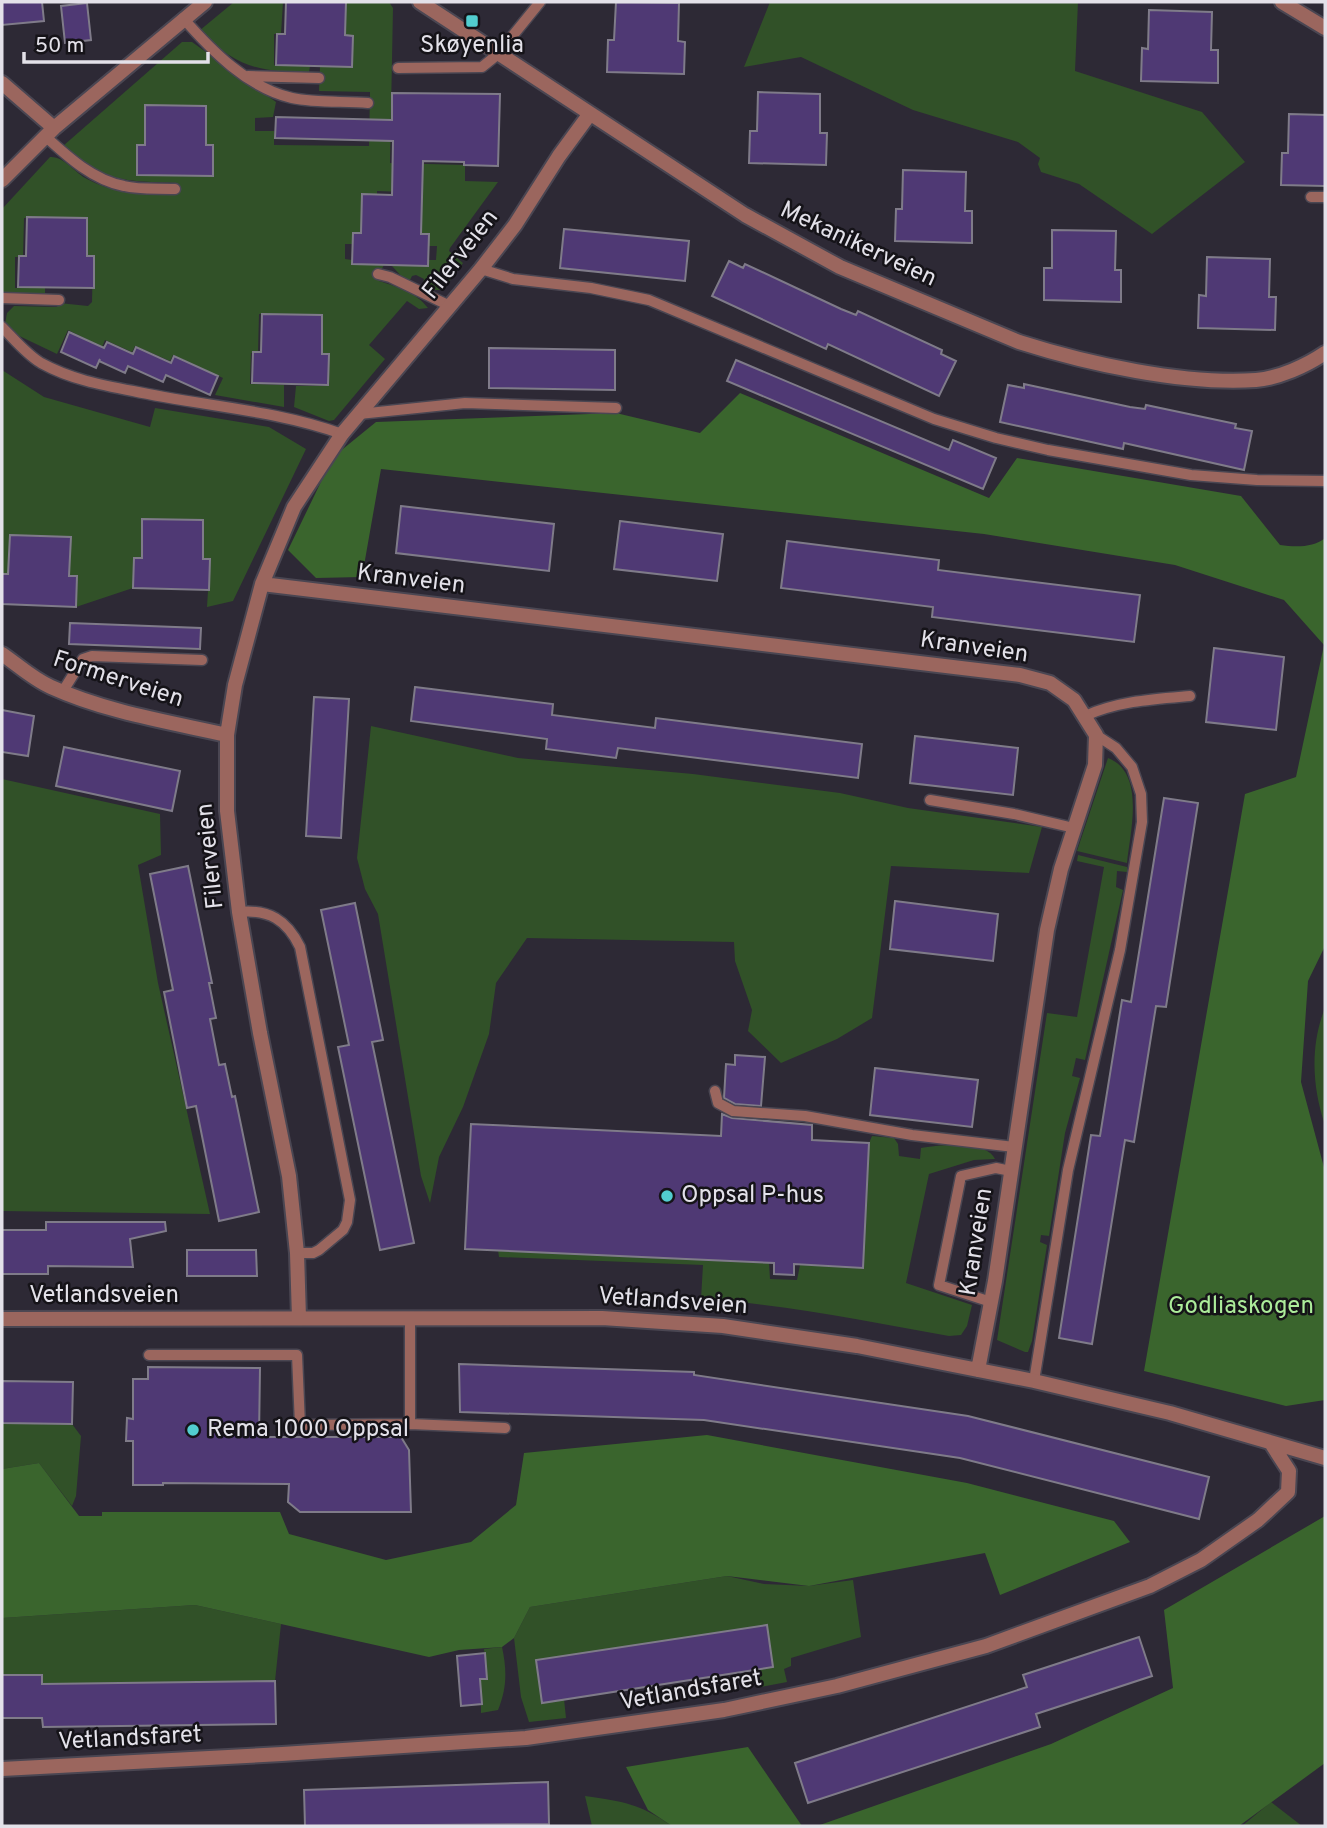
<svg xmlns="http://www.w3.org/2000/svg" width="1327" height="1828" viewBox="0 0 1327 1828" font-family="Overpass,sans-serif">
	<rect width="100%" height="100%" fill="#2d2935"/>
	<path fill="#315128" d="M234,2H283L281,34H274V65L310,66L309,72C258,72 237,67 199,31Z
		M345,2H389L393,8L390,163L465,165V181L498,182L450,248L449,251L463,263L443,290H431L422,287L424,279L416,275L412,276L410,280L402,277L392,266H428V260H436L437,246H429L421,236L406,192L377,191V197L361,196V234L354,244H345V259L352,260V265H384L378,276L379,281C397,287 416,292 428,308L419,309L407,301L369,345L385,359L334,420L329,421L294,407L296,386H327L328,355L321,354V315L259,314L258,353H251L250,384L284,385V407L215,395L223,378L173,355L170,361L135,346L132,352L105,340L102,347L68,330L57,354L13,333L5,324L7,313L14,306L57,307L59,303L88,306L92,302L93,257H86L87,219L24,218L23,257H15V288H45V295L2,293V209L50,157C64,156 75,173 87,179C114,194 149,195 179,194L178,183C125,181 106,183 63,146L182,42H192L276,102L273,117L255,118V131H274V145L369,146L370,92L319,91L320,67H351L352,36L344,35Z
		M770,2H1078L1075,71L1202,112L1245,162L1152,234L1079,184L1041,172L1038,164L1040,158L1018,142L913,110L801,57L744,67Z
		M2,370L44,397L150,427L155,408L269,427L306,449L233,601L207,607L210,559H203V520L143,519L142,558H134L133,588L76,607L77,576H69L70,537L10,535L8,574H2Z
		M371,726L518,758L693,774L840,793L908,808L1042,827L1029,873L891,866L872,1018L837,1039L781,1063L748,1031L752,1010L735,961L734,942L527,938L496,983L489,1034L463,1107L439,1157L430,1203L421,1176L378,914L365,889L357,858Z
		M1108,758C1146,773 1130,832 1127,863L1077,851Z
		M2,779L160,814L161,855L138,865L158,983L210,1214L2,1211Z
		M1078,855L1127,867V872L1117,871L1116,887L1123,890L1085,1060L1076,1058L1072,1076L1080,1078L1065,1133L1049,1236L1041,1235L1040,1242L1047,1245L1032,1341L1028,1352H1025L997,1340L1047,1013L1077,1017L1104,867L1077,861Z
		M1325,1008V1125C1312,1087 1310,1045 1325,1008Z
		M872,1136L894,1138L898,1144L899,1156L920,1159L921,1148C939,1145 986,1140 995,1159L974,1160L929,1174L906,1283L972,1305L967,1326L961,1335L949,1336C866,1321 784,1304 701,1299L703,1265L499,1257L498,1250L769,1263L770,1279L797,1280L800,1265L863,1267L869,1143Z
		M2,1423L72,1424L81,1436L76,1496L72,1506L39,1463L2,1469Z
		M727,1576L764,1584L809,1586L853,1580L861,1637L791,1658V1666L784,1669L787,1682L761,1687L758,1670L773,1667L767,1625L536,1660L542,1702L564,1699L566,1718L529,1722L521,1697L514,1638L530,1607Z
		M195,1605L281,1624L275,1681L42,1684V1675H2V1618Z
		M502,1647C507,1670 507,1688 498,1710L481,1713V1679L487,1678L484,1649Z
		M585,1796C625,1802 638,1803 672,1826H592Z
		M1271,1802L1302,1826H1242Z"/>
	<path fill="#3a652d" d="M740,393L989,498L1017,458L1241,496L1280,545C1295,547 1313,548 1325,538V946L1308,981L1301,1082L1325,1171V1400L1286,1406L1144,1371L1245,794L1296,777L1324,645L1284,600L1175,565L984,534L381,469L362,577L316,578L288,550L333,457L376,422L616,413L700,433Z
		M707,1435L967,1483L1114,1521L1130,1542L1000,1595L985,1553L809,1586L727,1576L530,1607L514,1638L502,1647L459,1650L429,1657L195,1605L2,1618V1469L39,1463L79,1516H102V1512H280L289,1534L386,1560L471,1542L516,1505L524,1453Z
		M1325,1516V1763L1239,1826H817L1051,1744L1173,1688L1164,1610Z
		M748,1747L802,1826H672L648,1810L626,1767Z"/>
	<path fill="#4f3974" stroke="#7f7b89" stroke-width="2" d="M2,2H42L44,21L2,25Z
		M286,2H346L345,35L353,36L352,67L276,65L277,34H285Z
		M616,2L679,3L678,41L685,42L684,74L607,72L608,40H614Z
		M87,3L91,40L65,43L61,6Z
		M1149,10L1212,12L1211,50H1218V83L1141,81L1142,48L1148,49Z
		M758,92L820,94V133H827L826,165L749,163L750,131H757Z
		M392,93L500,94L498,166L464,165V162L423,161L421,234H429L428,266L352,264L353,233H361L362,194L392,195L393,141L275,138L276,117L392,120Z
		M145,105L206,106V145H213V176L137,175V145H145Z
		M1289,114L1325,115V186L1281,185L1282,153H1288Z
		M903,170L966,172L965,211H972V243L895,241L896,209H902Z
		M27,217L87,218V256H94V288L18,287L19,256H26Z
		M564,229L689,241L685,281L560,268Z
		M1052,230L1116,231L1115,270H1121V302L1044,300V268H1052Z
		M1207,257L1270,259L1269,297H1276L1275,330L1198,328L1199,295L1206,296Z
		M729,261L743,268L745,264L841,309L856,315L858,311L942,350L941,354L956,361L939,396L828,344L826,349L712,296Z
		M262,314L322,315V354H329L328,385L252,383L253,352H261Z
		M69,332L104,348L107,342L133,354L136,347L171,363L174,356L218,376L210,395L166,375L163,382L128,366L125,373L99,361L100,359L96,368L61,352Z
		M489,348L615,350V390L489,388Z
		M736,360L949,450L953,440L996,458L983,489L727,381Z
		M1024,384L1130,407L1145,409L1146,405L1236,424L1235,428L1252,431L1244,470L1124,443L1123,449L1000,422L1008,385L1024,388Z
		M401,506L554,524L549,571L396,553Z
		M142,519L203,520V559H210L209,590L133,588L134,558H142Z
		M620,521L723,534L717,581L614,569Z
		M10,535L71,537L69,576H77L76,607L2,604V574H8Z
		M787,541L939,560L938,570L1140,595L1134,642L932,617L933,607L781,588Z
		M70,623L201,628L200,649L69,644Z
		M1214,648L1284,657L1276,730L1206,722Z
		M415,687L553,704L552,715L655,728L656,718L862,744L858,778L618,748L616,758L546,749L547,739L411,721Z
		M314,697L349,699L341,838L306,836Z
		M2,710L34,716L28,756L2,752Z
		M915,736L1018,748L1013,795L910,783Z
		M64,747L180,771L172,811L56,786Z
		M1164,798L1198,803L1166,1007L1156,1006L1134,1142L1125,1140L1092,1344L1059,1338L1091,1135L1100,1136L1122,1000L1131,1002Z
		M188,866L212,983H209L216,1018L210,1019L219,1065L225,1064L232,1097L235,1096L259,1212L219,1221L196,1106L187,1108L164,992L173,990L150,874Z
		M895,901L998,914L993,961L890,949Z
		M355,903L383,1040L372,1042L414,1243L380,1250L338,1047L349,1045L321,910Z
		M735,1055L765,1057L761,1106L735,1104L724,1098L726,1064L735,1065Z
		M875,1068L978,1080L972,1127L870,1115Z
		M722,1114L732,1118L812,1125V1140L869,1143L863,1268L794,1264V1275L774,1274V1263L465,1249L471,1124L721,1136Z
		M46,1222H165L166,1231L130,1239L133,1267L48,1266V1274H2V1230H46Z
		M187,1250H256L257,1276H187Z
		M459,1364L694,1372V1375L968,1416L1209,1477L1199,1519L960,1458L704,1420L460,1412Z
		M148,1367L260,1368L259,1437H401L409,1450L411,1512H300L288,1502L289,1484L163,1483V1485H133V1441H126L127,1418L133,1419V1379H148Z
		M2,1381L73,1382L72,1424L2,1423Z
		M767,1625L773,1667L542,1703L536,1660Z
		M1139,1637L1152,1676L1036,1714L1040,1727L808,1803L795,1763L1027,1687L1023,1675Z
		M485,1653L487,1679H480L482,1704L461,1706L457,1656Z
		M2,1675H42V1684L275,1681L276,1724L43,1727L42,1718H2Z
		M548,1782L549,1824L305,1826L304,1790Z"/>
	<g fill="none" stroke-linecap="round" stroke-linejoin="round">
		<g stroke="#4a4652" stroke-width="13">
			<path id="lane" d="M183,18C211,50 248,88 292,98C316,103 343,101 368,103
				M398,68L482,67L497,55L540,2
				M248,76L319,78
				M45,136C68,157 93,180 124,186C140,190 158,188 175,189
				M1311,197H1325
				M481,269L513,279L591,288L649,300L934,419L996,438L1048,450L1191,475L1257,480L1325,481
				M378,274L390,277L450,306
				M2,298L59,300
				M2,327C14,339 26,354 41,363C70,379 101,385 133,391C202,406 276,410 342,434
				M359,414L465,403L616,408
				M63,691L83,659L92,656L202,660
				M1085,716C1118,701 1155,699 1190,696
				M930,800L1014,814L1074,828
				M239,912C269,909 287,920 300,947L350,1200L347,1222L343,1230L319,1250L313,1253H297
				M715,1091L718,1103L733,1111L805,1116L912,1135L1014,1147
				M991,1302L939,1285L961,1176L996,1168L1011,1171
				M410,1317V1424
				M149,1355H297L300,1425L410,1424L505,1428
				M1034,1381L1068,1170L1120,950L1142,822L1141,794L1132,767L1116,748L1096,735"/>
		</g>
		<g stroke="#4a4652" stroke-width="18">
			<path id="street" d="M420,2L745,215L840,267L1019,342C1088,364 1184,385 1256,380C1279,378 1306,366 1325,353
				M1282,2L1325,28
				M2,83L54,128
				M2,180L54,128L205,2
				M262,584L1020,675L1050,683L1074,700L1096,735L1095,765L1061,869L1047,930L995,1281L978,1370
				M2,654C18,665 33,679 51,687C106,712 169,722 227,735
				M299,1318L297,1253L289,1176L260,1033L239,912L227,811V735L235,685L262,584L294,507L342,434L481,269L515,225L559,156L589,115
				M2,1319L602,1318L723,1326L857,1346L1034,1381L1170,1413L1325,1458
				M2,1769L282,1754L526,1738L724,1710L837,1686L986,1646L1150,1586L1201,1560L1258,1520L1288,1492L1289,1471L1271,1443"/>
		</g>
		<use href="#lane" stroke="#9b665e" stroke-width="10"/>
		<use href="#street" stroke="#9b665e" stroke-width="14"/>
	</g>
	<g fill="#52cdcf" stroke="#151318" stroke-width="2.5">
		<rect x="465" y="14" width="14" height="14" rx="3.5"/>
		<circle cx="667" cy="1196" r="7"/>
		<circle cx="193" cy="1430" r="7"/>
	</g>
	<g text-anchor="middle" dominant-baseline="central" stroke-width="5" stroke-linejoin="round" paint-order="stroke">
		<g font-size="24" fill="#e3e1e9" stroke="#151318" text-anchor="start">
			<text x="472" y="46" text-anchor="middle">Skøyenlia</text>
			<text x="681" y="1196">Oppsal P-hus</text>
			<text x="207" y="1430">Rema 1000 Oppsal</text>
		</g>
		<g font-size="24" fill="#e3e1e9" stroke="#151318">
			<text transform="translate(858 245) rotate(25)">Mekanikerveien</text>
			<text transform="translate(461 255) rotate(-52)">Filerveien</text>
			<text transform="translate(411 580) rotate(7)">Kranveien</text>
			<text transform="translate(974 648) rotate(8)">Kranveien</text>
			<text transform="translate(118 680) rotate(18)">Formerveien</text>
			<text transform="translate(211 856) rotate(-96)">Filerveien</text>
			<text transform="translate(977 1242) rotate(-81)">Kranveien</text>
			<text x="104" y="1296">Vetlandsveien</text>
			<text transform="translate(673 1302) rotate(4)">Vetlandsveien</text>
			<text transform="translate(691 1691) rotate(-10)">Vetlandsfaret</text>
			<text transform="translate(130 1739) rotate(-3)">Vetlandsfaret</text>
		</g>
		<g font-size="24" fill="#acec9a" stroke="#151318">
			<text x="1241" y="1307">Godliaskogen</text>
		</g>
	</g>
	<rect width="1327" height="1828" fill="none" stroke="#e3e1e9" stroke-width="7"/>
	<path d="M24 52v10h184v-10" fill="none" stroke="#e3e1e9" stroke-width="3.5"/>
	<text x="35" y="52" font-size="21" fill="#e3e1e9" stroke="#151318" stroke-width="5" paint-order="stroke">50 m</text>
</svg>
